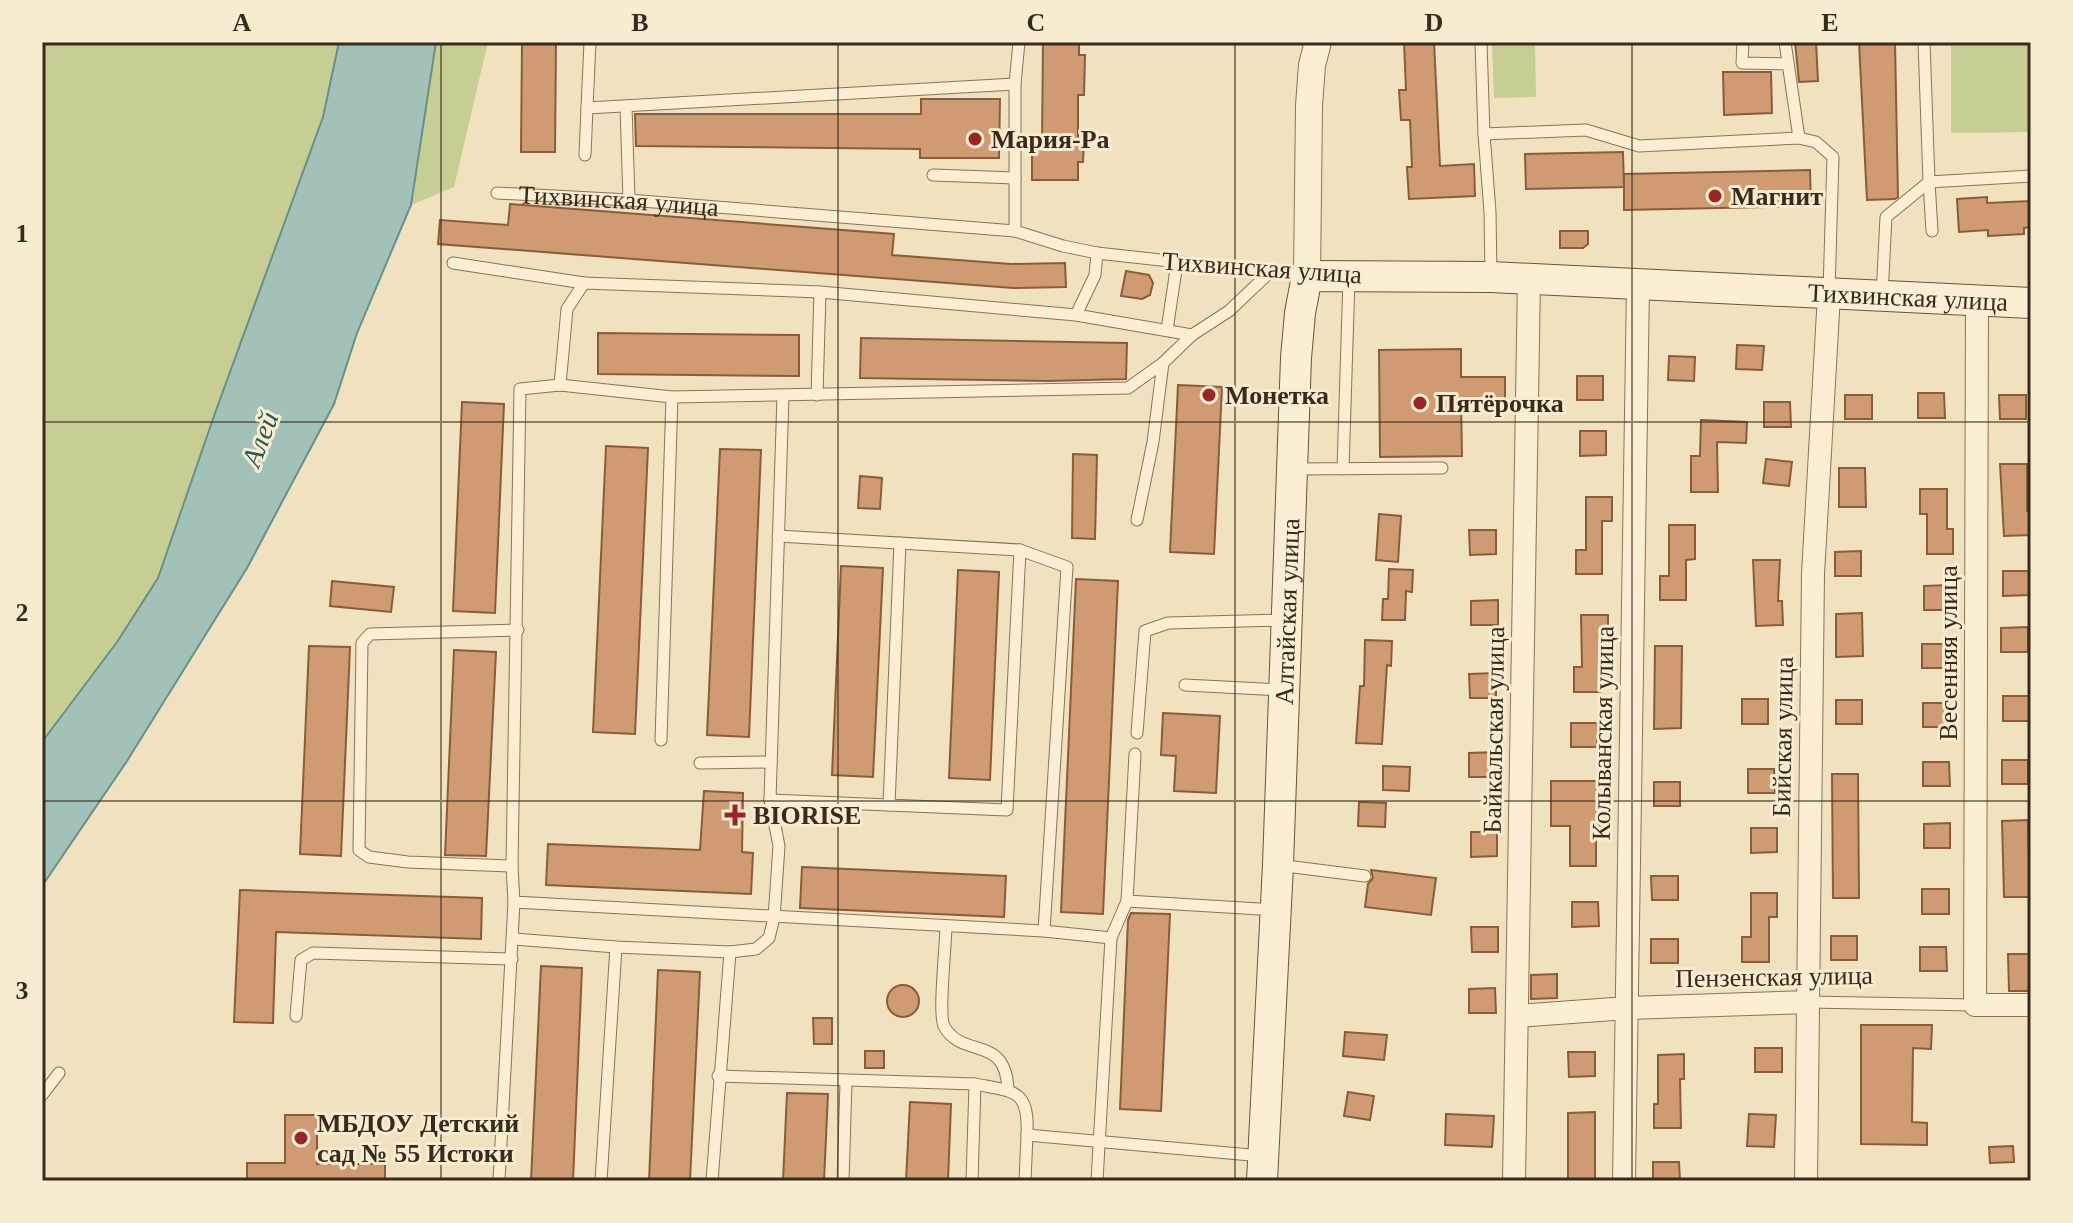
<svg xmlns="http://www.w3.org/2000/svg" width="2073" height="1223" viewBox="0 0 2073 1223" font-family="'Times New Roman',serif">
	<rect width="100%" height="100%" fill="#f0e2bf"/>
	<path fill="#c6ce93" d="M42,42H339L323,117L214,416L158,578L117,642L42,742Z
		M436,42H488L454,187L411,205Z
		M1492,42H1535L1536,97L1494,98Z
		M1951,42H2031V132L1951,133Z"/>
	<path fill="#a2c1b9" stroke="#699087" stroke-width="2" d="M339,42H436L411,205L357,333L334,404L247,568L127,761L42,886V742L117,642L158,578L214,416L323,117Z"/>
	<path fill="#d09b73" stroke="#8a5c3b" stroke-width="2" d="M522,42H556L555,152H521Z
		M1043,42H1079V55H1085L1084,95H1078V142H1084L1083,162H1078V180H1032V142H1042Z
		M1404,42H1434L1440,166L1474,164L1475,196L1409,199L1407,167H1412L1410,120H1401L1399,90H1406Z
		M1795,42H1816L1818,81L1799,82Z
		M1859,42H1895L1898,197L1895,199L1867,200Z
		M1723,72H1771L1772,113L1724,115Z
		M921,99H1000L999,158H920V149L636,146L635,114H921Z
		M1623,152L1624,187L1526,189L1525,154Z
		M1810,170L1811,206L1624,210V174Z
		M1987,197V203L2031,201V227L2024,228V234L1988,236V230L1959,232L1957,199Z
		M510,204L894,234L892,255L1011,264L1065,263L1066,287L1013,288L438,244L440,220L508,225Z
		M1560,231H1588V244L1583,248H1560Z
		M1126,271L1149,275L1153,283L1150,295L1142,299L1121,296Z
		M598,333L799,335V376L598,374Z
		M861,338L1127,343L1126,379L1047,381L860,378Z
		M1737,345L1764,346L1762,370L1736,369Z
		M1461,349V377H1505V401L1461,402L1462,456L1380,457L1379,350Z
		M1669,356L1695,357L1694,381L1668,380Z
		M1577,376H1603V400H1577Z
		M1178,385L1222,387L1214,554L1170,552Z
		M1918,393H1944L1945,418H1918Z
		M1845,395H1872V419H1845Z
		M1999,395H2026V419H2000Z
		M462,402L504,404L495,613L453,611Z
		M1764,402H1790L1791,427H1764Z
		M1701,420L1747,422L1746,443L1717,442L1718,492H1691V456H1700Z
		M1580,431H1606V455L1580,456Z
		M606,446L648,448L635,734L593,732Z
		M720,449L761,450L749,737L707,735Z
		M1073,454L1097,455L1095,539L1072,538Z
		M1766,459L1792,462L1789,486L1763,483Z
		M2000,464H2027V511H2030L2031,535L2004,536Z
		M1839,468H1865L1866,507H1839Z
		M860,476L882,478L880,509L858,508Z
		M1920,489H1947V529H1953V554H1927V514H1920Z
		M1586,497H1612V521H1602V574H1576V550H1586Z
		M1379,514L1401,516L1398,562L1376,560Z
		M1669,525H1695V559L1686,560V600H1660V576H1669Z
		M1469,530H1496V554L1470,555Z
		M1861,551V576H1835V552Z
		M1753,560H1780L1778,601H1782L1783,625L1756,626Z
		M841,566L883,568L873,777L832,775Z
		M1389,569L1413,570L1412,592L1406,591L1405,620H1382L1383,599H1388Z
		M958,570L999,572L990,780L949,778Z
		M2003,571H2029L2030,595L2003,596Z
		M1076,579L1118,581L1103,914L1061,912Z
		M332,581L394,587L391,612L330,606Z
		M1950,585L1951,610H1924V586Z
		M1498,600V625H1471V601Z
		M1862,613L1863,656L1836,657V614Z
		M1581,615H1608V648H1600L1601,692H1574V667H1582Z
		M2028,627V652H2001V628Z
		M1365,640L1392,641L1391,666L1387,665L1382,744L1356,743L1360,686H1364Z
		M1922,644H1949V668H1922Z
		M309,646L350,647L341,856L300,854Z
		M1655,646H1682L1681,728L1654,729Z
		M454,650L496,652L486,856L445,855Z
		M1496,673V698H1470L1469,674Z
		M2003,696H2030V721H2003Z
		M1742,699H1768V724H1742Z
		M1836,700H1862V724H1836Z
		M1923,703H1949L1950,727H1923Z
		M1163,713L1220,716L1216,793L1174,791L1176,756L1161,755Z
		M1571,723H1597V747H1571Z
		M1496,752V777H1469V753Z
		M2002,760H2028V784H2002Z
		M1923,762H1949L1950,786H1923Z
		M1383,766L1410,767L1409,791L1383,790Z
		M1748,769H1774L1775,793H1748Z
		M1832,774H1858L1859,898H1833Z
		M1551,781H1605V825L1596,826V866H1570V826H1551Z
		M1654,782H1680V806H1654Z
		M704,791L743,793L742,852L753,853L751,894L546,885L548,844L700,850Z
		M1359,802L1386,803L1385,827L1358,826Z
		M2028,820L2030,897H2004L2002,821Z
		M1950,823V848H1924V824Z
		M1751,828H1777V852L1751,853Z
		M1471,832H1497V856L1471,857Z
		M802,867L1006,876L1004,917L800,908Z
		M1371,870L1436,878L1431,915L1365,907L1368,884L1373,878Z
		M1651,876H1678V900H1652Z
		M1922,889H1949V914H1922Z
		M240,890L482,898L481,939L276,932L273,1023L234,1022Z
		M1751,893H1777V917H1769V962H1742V937H1751Z
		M1572,902H1598L1599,926L1572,927Z
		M1131,913L1170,914L1161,1111L1120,1109L1128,920Z
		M1471,927H1498V952H1472Z
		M1831,936H1857V960H1831Z
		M1651,939H1678V963H1651Z
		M1920,947H1946L1947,971H1920Z
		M2008,954H2031V991H2009Z
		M541,966L582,968L573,1181H531Z
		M658,970L700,972L690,1181H649Z
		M1557,974V998L1531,999V975Z
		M887 1001a16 16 0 1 1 32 0a16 16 0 1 1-32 0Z
		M1495,988L1496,1013H1469V989Z
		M813,1018H832V1044H814Z
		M1861,1025H1932L1931,1049L1913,1048L1912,1122L1927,1123V1145L1861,1144Z
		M1345,1032L1387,1035L1384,1060L1343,1056Z
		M1755,1048H1782V1072H1755Z
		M865,1051H884V1068H865Z
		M1568,1052H1595V1076L1569,1077Z
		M1684,1054V1079H1680L1681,1128H1654V1104H1658V1055Z
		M1348,1092L1374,1096L1370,1120L1344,1116Z
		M787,1093L828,1094L824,1181H783Z
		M910,1102L951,1104L948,1181H906Z
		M1595,1112V1181H1568V1113Z
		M1446,1114L1494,1116L1492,1147L1445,1145Z
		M1749,1114L1776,1115L1774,1147L1747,1146Z
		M285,1115H317V1164H385V1181H247V1163H285Z
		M2013,1146L2014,1162L1990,1163L1989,1147Z
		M1653,1162H1679L1680,1181H1653Z"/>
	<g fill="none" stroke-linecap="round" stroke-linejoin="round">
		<g stroke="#897356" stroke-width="13">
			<g id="service">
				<path d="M590,42L587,108L1015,84"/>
				<path d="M1481,42L1484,134L1586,130L1639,146L1799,138L1816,142L1833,157L1829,291"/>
				<path d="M1743,42L1742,63L1788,64"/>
				<path d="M1785,42L1799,138"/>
				<path d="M626,106L629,200"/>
				<path d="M1484,134L1490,212L1491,274"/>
				<path d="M585,155L587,108"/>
				<path d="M933,175L1015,178"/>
				<path id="s1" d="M497,193L629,200L1015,231L1063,246L1097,253L1307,276"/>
				<path d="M1015,231V84L1019,42"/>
				<path d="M1932,231L1929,182L2031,176"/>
				<path d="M453,263L584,283"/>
				<path d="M1882,296L1886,217L1929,182L1924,42"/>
				<path d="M1076,315L1095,275L1097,253"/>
				<path d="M1167,330L1177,263"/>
				<path d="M560,385L567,309L584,283L820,292L1076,315L1192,335"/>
				<path d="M817,395L820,292"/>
				<path d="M1295,469L1442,468"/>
				<path d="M1343,469L1349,278"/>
				<path d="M1137,520L1153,442L1163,363"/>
				<path d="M778,536L1020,550"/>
				<path d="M1185,685L1283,690"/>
				<path d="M1137,733L1145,631L1168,623L1286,620"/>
				<path d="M661,740L672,397"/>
				<path d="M700,763L771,762"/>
				<path d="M770,800L783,396"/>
				<path d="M889,805L900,543"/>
				<path d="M1278,865L1365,876"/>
				<path d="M512,866L408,862L369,857L359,850L362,643L370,634L518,630"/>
				<path d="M1127,901L1275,910"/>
				<path d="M946,926C946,944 938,1015 944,1026C962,1060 1006,1033 1008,1090"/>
				<path d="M1044,931L514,902L512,866L520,389L560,385L672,397L1128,388L1163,363L1192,335L1229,311L1269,273"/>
				<path d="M514,939L616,947L730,952L756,949L769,938L774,918L779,846L770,800L1007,810L1020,550L1067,567L1044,931L1111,938"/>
				<path d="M1808,1002L1975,1005"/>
				<path d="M296,1016L301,960L313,953L512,959"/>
				<path d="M718,1076L975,1084C1015,1092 1029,1089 1027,1135L1262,1156"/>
				<path d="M42,1095L59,1073"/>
				<path d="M499,1181L514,902"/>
				<path d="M601,1181L616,947"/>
				<path d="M712,1181L730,952"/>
				<path d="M843,1181L846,1082"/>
				<path d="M972,1181L975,1084"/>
				<path d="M1025,1181L1027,1135"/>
				<path d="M1097,1181L1111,938L1127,901L1135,754"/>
			</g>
		</g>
		<g stroke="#897356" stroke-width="24">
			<path id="minor" d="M1977,300L1975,1005H2031
				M1518,1016L1627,1008L1808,1002
				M1514,1181L1529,279
				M1624,1181L1638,286
				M1806,1181L1813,574L1829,295"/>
		</g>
		<g stroke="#897356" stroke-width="28">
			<path id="tertiary" d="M1307,276L1309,106L1312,65L1318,42"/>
		</g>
		<g stroke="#6b533a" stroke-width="32">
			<g id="secondary">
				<path id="s2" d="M1262,1181L1278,865L1296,358L1300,313L1307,276L1491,277L2031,303"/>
			</g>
		</g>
		<use href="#service" stroke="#faefd2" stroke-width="11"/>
		<use href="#minor" stroke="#faefd2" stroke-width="22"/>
		<use href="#tertiary" stroke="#faefd2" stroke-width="26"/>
		<use href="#secondary" stroke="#faefd2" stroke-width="30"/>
	</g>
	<path fill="none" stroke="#382a1c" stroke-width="2" stroke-opacity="0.55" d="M441,42V1181M838,42V1181M1235,42V1181M1632,42V1181M42,422H2031M42,801H2031"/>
	<g fill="#9b2523" stroke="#f7eccf" stroke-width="3">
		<circle cx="975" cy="139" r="8"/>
		<circle cx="1715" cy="196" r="8"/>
		<circle cx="1209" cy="395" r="8"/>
		<circle cx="1420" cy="403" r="8"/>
		<path d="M731 803h8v8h8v8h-8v8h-8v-8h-8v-8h8z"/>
		<circle cx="301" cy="1138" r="8"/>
	</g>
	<g text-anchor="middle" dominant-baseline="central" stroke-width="6" stroke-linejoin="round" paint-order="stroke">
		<g font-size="26" font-weight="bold" fill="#382a1c" stroke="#f7eccf" text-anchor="start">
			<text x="991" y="139">Мария-Ра</text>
			<text x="1731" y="196">Магнит</text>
			<text x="1225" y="395">Монетка</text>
			<text x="1436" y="403">Пятёрочка</text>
			<text x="753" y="815">BIORISE</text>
			<text x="317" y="1123">МБДОУ Детский<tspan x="317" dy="30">сад № 55 Истоки</tspan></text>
		</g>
		<g font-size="26" fill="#382a1c" stroke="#f7eccf">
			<text stroke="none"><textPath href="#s1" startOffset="122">Тихвинская улица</textPath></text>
			<text transform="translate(1262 268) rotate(4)">Тихвинская улица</text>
			<text stroke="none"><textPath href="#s2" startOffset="1508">Тихвинская улица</textPath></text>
			<text stroke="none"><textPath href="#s2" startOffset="570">Алтайская улица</textPath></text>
			<text transform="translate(1948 653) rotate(-90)">Весенняя улица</text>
			<text transform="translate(1494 730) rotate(-89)">Байкальская улица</text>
			<text transform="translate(1603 733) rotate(-89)">Колыванская улица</text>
			<text transform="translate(1783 737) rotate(-89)">Бийская улица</text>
			<text transform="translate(1774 977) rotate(-1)">Пензенская улица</text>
		</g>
		<g font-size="28" font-style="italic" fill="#2a5957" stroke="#f7eccf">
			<text transform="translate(260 439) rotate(-69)">Алей</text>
		</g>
	</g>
	<rect width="2073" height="1223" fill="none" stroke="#f7eccf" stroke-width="88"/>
	<rect x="44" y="44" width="1985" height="1135" fill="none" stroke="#382a1c" stroke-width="3"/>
	<g font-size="26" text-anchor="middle" font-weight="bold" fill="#382a1c">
		<text x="242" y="31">A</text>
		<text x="640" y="31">B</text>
		<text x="1036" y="31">C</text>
		<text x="1434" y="31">D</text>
		<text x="1830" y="31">E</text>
		<text x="22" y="242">1</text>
		<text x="22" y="621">2</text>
		<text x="22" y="999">3</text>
	</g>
</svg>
